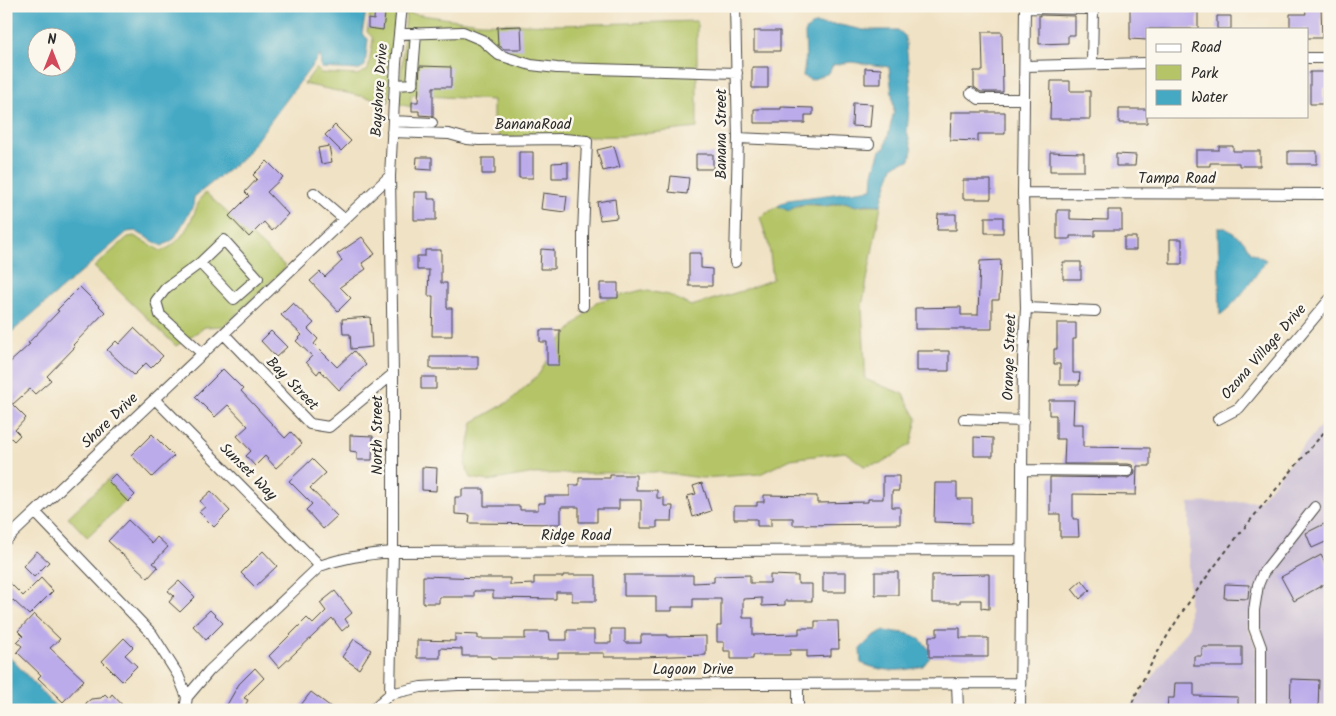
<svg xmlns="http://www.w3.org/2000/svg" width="1336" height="716" viewBox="0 0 1336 716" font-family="Kalam,sans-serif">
	<rect width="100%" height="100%" fill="#fbf7ec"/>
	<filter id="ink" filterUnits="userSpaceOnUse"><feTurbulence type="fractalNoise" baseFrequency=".02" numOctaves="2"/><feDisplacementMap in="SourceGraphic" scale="10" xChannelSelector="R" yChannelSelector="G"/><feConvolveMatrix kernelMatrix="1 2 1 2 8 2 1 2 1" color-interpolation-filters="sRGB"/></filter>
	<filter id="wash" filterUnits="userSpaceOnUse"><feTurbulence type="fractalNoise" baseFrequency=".0096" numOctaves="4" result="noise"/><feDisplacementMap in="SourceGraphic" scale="20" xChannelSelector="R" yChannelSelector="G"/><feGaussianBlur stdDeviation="1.12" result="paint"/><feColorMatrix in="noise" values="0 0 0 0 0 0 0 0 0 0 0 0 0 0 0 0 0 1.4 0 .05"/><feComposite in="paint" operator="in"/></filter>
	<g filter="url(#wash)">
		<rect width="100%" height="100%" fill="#f0e2c4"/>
		<path fill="#cbbfd5" d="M1330,414V710H1267V647L1257,621L1247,625L1256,648V710H1129L1189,626V503L1259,501Z"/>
		<path fill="#b4c466" stroke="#707848" d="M371,6H396L389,102L304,84L316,68L321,73L357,75L368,70L373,40L372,37L367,32Z
			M406,13L480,23L559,25L697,21V128L623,136L500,138L493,123V100L411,95V107L399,104Z
			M206,193L286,267L224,326L205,327L176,346L94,267L128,237L134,236L161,251C178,246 190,226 196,209C200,200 198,199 206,193Z
			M845,202C857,207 868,204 881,205L862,307L865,363V379L903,394L917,419L911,444L882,463L864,466L845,452L791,459L760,474L702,478L657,472L529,474L489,481L471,478L465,464L473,422L510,401L539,374L557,344L596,302L642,290L669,295L691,306L742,291L773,279L769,246L760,217L778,206L789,211C801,202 810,205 824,206C831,206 838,204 845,202Z
			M112,476L131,496L87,537L68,517Z"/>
		<path fill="#45a9c4" stroke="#386a78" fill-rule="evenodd" d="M6,6H367L362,34L368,39L365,66L358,70L321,68L320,55L243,158L194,197L193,206L174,239L162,246L135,231L127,232L6,337ZM38,38H68V68H38Z
			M814,24L840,25L863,30H898L905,36L911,87L907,132L912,150L910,160L901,162L893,166C889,180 884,190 881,205L866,204L856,206L845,202L825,206L812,204L797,205L789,211L778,206L788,200L872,189L873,173L880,150L885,148L894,111L889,67L851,62L833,65L829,73L811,80L803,76L806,56L805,34L807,29Z
			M1218,228H1226L1243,240L1251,252L1266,260C1253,279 1239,301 1220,315Z
			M882,631C907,633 919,631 932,655L923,666C901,672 882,672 861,663L860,649L872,637Z
			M6,653L59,710H6Z"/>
		<g id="blocks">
			<path fill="#bbabea" d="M375,6H386L383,30L368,28V19L374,20Z
				M1130,6H1190L1191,12H1198V29H1147V40L1130,39Z
				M1305,6H1321L1322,38H1307V29H1290V14H1306Z
				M1039,15L1075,16V35H1068V43L1039,44Z
				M1217,16H1231V29H1217Z
				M521,26L522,49H504L498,45L497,27Z
				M754,31H780V51H754Z
				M982,32H1002L1003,92H981L974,87V71H983Z
				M420,66L451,67V87H433V116L419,115V111H412V102H418Z
				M752,67H768V88H752Z
				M865,68L881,69V84H865Z
				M1310,72H1330V88H1323V104H1310Z
				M1051,81H1070V91H1090V119H1050Z
				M853,103L872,104L870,127L852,126Z
				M781,107L813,108V115H805V123H754V109H781Z
				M1119,109H1147V123H1119Z
				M951,112H1005V134H978V141L950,140Z
				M335,125L351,141L341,151L325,135Z
				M329,146L332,162L321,164L318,148Z
				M614,146L620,167L603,171L597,150Z
				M1219,146H1233V151H1260V166H1239V163H1210V166H1196V150H1219Z
				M1288,151H1317V164H1288Z
				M519,152H533V178H519Z
				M1050,152L1084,153V171H1050Z
				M696,154H713V169H696Z
				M1116,154L1136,155L1135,166H1116Z
				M417,157H432V170L416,169Z
				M482,158H495V174H482Z
				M267,161L283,177L267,192L288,214L272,231L264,222L249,237L229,216L249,196L245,192L257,179L253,175Z
				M568,162V178H552V163Z
				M671,176L689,178L687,194L669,192Z
				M963,180H991V199H963Z
				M414,192H428V199H436V220H414Z
				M543,193L567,196L565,212L541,209Z
				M615,199L617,218L600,220L597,202Z
				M1057,210H1070V219L1108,220V210H1122V230H1095V236H1070V239H1057Z
				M938,214H956V230H937Z
				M985,217H1003V233H985Z
				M362,237L375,254L362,263L366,269L340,287L351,298L338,311L310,281L320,272L325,277L342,261L337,254Z
				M1124,237H1136V250H1124Z
				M1170,239H1182V264H1170Z
				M541,249L554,250V269H540Z
				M425,250H441V283H447V308H452V336H432L433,296H428L429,270H417V256H425Z
				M689,253H701V268L712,269V286H689Z
				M1001,260L999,300H992V329H915V308L961,307V315H978L980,261Z
				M1063,262H1081V279H1063Z
				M600,283H618V298H600Z
				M80,287L105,312L73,345L75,347L47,376L51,380L35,394L30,389L13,404L6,396V366L30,344L28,343L59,311L57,310Z
				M293,303L314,323L308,329L318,339L314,344L337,367L354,351L366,365L339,390L320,370L317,374L306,362L312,356L296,341L302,335L281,315Z
				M370,317L372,347L351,349L350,334H343L342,319Z
				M1057,323H1076V339H1073V373H1080L1079,385H1060V364H1054V349H1057Z
				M134,328L163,356L151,368L146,363L134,375L107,350L116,341L119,344Z
				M540,330H560L559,365H547V342H540Z
				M271,331L287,347L276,357L261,341Z
				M917,351H949V371H917Z
				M451,356H478V369H430V357H451Z
				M223,369L243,389L241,391L285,438L291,432L302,444L276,468L265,456L255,466L246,456L251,451L237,436L248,426L228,405L215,417L195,397Z
				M421,377H436V389H421Z
				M1049,400H1074L1073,424H1083V447L1150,448V466H1137L1136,495L1073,494V519H1078L1079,537H1060V514H1050V477L1128,478L1134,475L1135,471L1132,465L1128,464H1064L1065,439H1056V415H1049Z
				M11,403L26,418L15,430L20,435L14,441L9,436L6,438V408Z
				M152,434L174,456L152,477L131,455Z
				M350,435L373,436L372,460H357V452L350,451Z
				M974,437L993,438V456H974Z
				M312,459L326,473L310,488L337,516L323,529L306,510L312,504L289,481Z
				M422,467L437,468L436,491L422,490Z
				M115,474L135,495L128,502L108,481Z
				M610,475H636V490H657V498H664V506H673L672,521H657V528H641V500H619V509H597V522H579V507H561V524L469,523L470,515L455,514V497H462V489H484V506H520V510H538V503H545V496H570V485H579V478H610Z
				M883,476H899V491H892V507H900V524L793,525V518H771V526H757V519H734V506H757V502H764V495L817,496V503L868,502V499H883Z
				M702,483L711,511L693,517L687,496L696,494L693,486Z
				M935,483H957V499H972V523L934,522Z
				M211,491L230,511L214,527L199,512L205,507L200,501Z
				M128,520L152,543L157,537L168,547L153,563L158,567L148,578L108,541Z
				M1324,524L1330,540L1312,548L1306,533Z
				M37,551L49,562L34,577L23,566Z
				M263,551L277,566L255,587L241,573Z
				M1321,555L1330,572V581L1294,601L1281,577Z
				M823,572H846V592H823Z
				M875,572H898V595H875Z
				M989,574V609L981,608V600H960V603H932V575Z
				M563,575H596V601H572V592H556V599L493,598V591H474V597H439V603H423V576L481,578H510V585L534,584V577H563Z
				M624,575H693V583L714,582V576L750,575V583H770V575L798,576V584H812V601H785V605L762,606V598L743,599V618H753V635L799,634V628H815V621H838L839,649H831V656L807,657V650H790V655H753V659H731V651H724V642H717V626H721V599H693V607H672V611H656V596H624Z
				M41,578L53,591L29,615L13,600L6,607V579L23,596Z
				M1082,580L1090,590L1080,599L1072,589Z
				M179,581L195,597L180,612L169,602L174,596L168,591Z
				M1225,584L1249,585L1248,599L1224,598Z
				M335,591L352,613L345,619L349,625L342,631L332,618L279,668L269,656L307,618L313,624L326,611L320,603Z
				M210,610L223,623L206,640L193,626Z
				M34,614L60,639L50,648L84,680L63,702L38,678L41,675L17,652L22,646L17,642L23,636L18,631Z
				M937,628H960V638H988V657H929V636H937Z
				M611,629H625V643H641V635H668V637L706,636V655L641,657H604V653H558V658H491V656H462V649L440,648V658H417V640L455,641V634L478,635V639H525V632H549L550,640H567V630H594V643H611Z
				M124,638L133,647L125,655L137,666L122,681L102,661Z
				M354,639L371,650L359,669L342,657Z
				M1202,647H1242V666H1194V656H1202Z
				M255,668L264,678L244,698L248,700L243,710H224L239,684Z
				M1291,679L1319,680L1318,710H1290Z
				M1175,683H1194V696L1238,697V710H1181V708H1167L1168,698H1174Z
				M311,692L335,710H297Z
				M105,694L109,698L112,694L127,710H89L86,707V703L91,699L101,698Z"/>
		</g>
	</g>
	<g filter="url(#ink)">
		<use href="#blocks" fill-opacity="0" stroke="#494642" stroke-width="1"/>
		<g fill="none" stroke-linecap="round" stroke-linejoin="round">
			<g stroke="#494642" stroke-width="12">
				<path id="minor" d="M1025,8L1093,9L1092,64
					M399,34L463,32L482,40L499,55L531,65L557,68L737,73
					M1307,58H1330
					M1025,66L1147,63
					M395,85L412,84L416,33
					M971,93L979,99H1024
					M393,121L432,123
					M392,132L449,134L467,139L479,140L564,139L587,141L583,233V306
					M738,138L869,144
					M314,193L344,219
					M1023,193L1330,194
					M735,262L738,138L735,6
					M200,263L234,299L258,278L224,240L200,263L166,288L156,301L160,315L203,354
					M1026,308L1095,311
					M224,334L310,424L329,427L393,374
					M155,399L320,566
					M964,419L1023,421
					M1218,419L1239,408L1330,299
					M1022,470L1128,471
					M36,513L152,634L178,675L187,697L185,710
					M6,540L390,176
					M957,683L958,710
					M798,684V710
					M390,694L393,552V374L390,176L396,63L402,6
					M187,697L209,671L320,566C344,557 367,554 393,552L1022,550
					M372,710L390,694L421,687L458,685L1020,683
					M1020,710L1023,359L1026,308L1023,193L1025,6
					M1261,710V647L1254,628V610L1258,585L1263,573L1315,507"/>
			</g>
			<path stroke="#494642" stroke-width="2" stroke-dasharray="4 4" stroke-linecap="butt" d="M1129,710C1175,602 1256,514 1330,425"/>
			<use href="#minor" stroke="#fff" stroke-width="10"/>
		</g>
	</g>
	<g text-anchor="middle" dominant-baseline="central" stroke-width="5" stroke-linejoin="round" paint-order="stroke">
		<g font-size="15" fill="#2b2b2b" stroke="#fbf7ec">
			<text transform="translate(380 90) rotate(-86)">Bayshore Drive</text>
			<text x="533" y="125">BananaRoad</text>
			<text transform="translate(722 134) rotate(-90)">Banana Street</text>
			<text x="1177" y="179">Tampa Road</text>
			<text transform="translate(1264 352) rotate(-49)">Ozona Village Drive</text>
			<text transform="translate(1010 357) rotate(-88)">Orange Street</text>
			<text transform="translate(292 384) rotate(46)">Bay Street</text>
			<text transform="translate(110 421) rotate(-44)">Shore Drive</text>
			<text transform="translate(378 435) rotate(-90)">North Street</text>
			<text transform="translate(248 472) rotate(45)">Sunset Way</text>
			<text x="576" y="536">Ridge Road</text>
			<text x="693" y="670">Lagoon Drive</text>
		</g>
	</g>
	<rect width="1336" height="716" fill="none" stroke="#fbf7ec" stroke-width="25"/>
	<rect x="1146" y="28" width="162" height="90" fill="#fbf7ec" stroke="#a8a59f"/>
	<rect x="1156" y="44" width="25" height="8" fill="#ffffff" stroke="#a8a59f"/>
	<text x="1191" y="52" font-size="15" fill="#2b2b2b">Road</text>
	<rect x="1156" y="65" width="25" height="15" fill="#b4c466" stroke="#a8a59f"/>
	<text x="1191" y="78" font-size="15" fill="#2b2b2b">Park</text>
	<rect x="1156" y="90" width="25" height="15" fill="#45a9c4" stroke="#a8a59f"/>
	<text x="1191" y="102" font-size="15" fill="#2b2b2b">Water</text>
	<g transform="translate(52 52)"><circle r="24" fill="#fbf7ec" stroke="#a8a59f"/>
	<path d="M0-4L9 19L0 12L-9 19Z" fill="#d1495b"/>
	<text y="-8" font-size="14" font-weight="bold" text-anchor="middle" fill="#2b2b2b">N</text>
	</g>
</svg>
